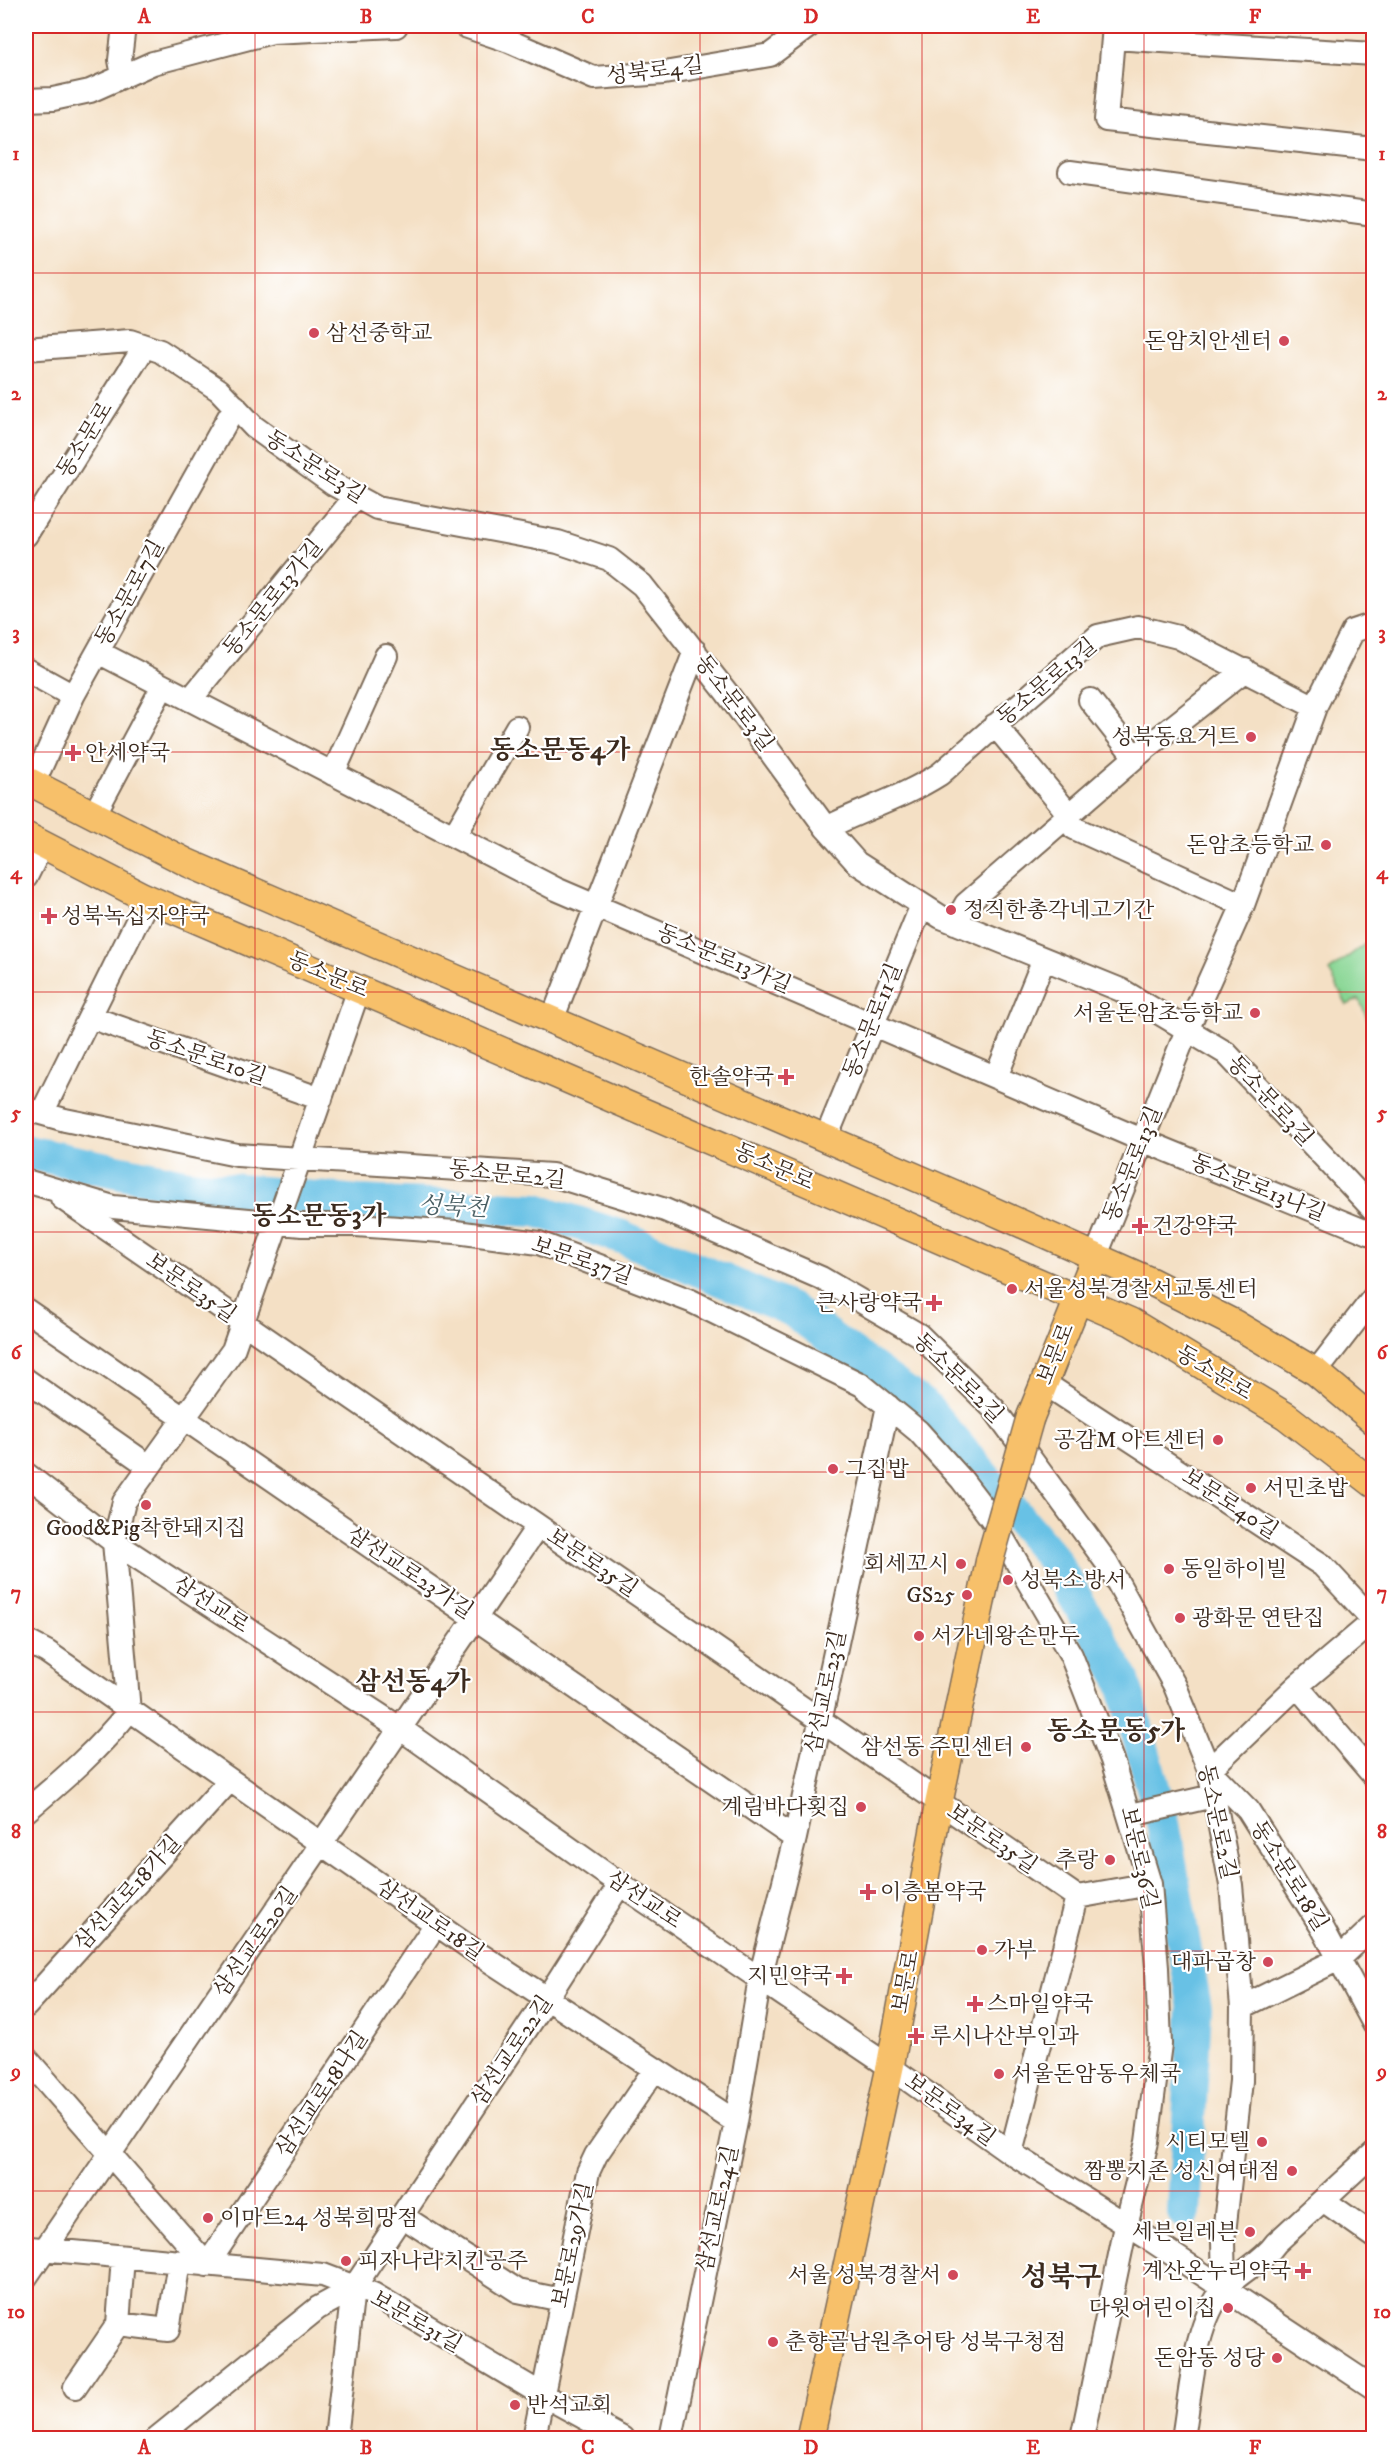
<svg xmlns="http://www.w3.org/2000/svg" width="1399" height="2464" viewBox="0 0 1399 2464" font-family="'IM FELL DW Pica','Noto Serif KR',serif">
	<rect width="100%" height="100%" fill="#fff"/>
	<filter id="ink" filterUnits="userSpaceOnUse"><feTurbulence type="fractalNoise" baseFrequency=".0167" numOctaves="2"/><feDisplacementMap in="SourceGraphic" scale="12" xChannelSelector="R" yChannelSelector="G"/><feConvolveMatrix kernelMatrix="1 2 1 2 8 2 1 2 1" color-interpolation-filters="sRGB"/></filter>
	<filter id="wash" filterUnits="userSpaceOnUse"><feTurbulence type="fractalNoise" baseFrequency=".008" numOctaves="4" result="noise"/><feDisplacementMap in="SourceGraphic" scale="24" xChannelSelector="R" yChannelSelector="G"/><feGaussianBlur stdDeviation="1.35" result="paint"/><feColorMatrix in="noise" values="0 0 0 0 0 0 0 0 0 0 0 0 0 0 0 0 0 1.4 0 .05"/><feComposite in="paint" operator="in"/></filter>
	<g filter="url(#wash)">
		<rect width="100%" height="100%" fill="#f4e0c5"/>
		<path fill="#87d593" stroke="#618058" stroke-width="1.5" d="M1373,938V1032L1359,999L1347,1005L1329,971Z"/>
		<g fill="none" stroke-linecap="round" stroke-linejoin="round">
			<path stroke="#67c1e5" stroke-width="34" d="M26,1152L188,1186L358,1202L536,1210L622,1237L792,1310L925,1407L1053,1559L1123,1680L1163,1823L1195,2008L1184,2212"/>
		</g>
	</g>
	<g filter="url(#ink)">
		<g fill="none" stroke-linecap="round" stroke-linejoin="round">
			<g stroke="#7c6a58" stroke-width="26">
				<path id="minor" d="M465,26L509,41L594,78L664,73L770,55L809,26
					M1114,26L1106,120L1374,149
					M1113,38L1374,54
					M123,75L120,60L124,26
					M26,100L53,99L90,91L153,63L272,32L396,26
					M1070,172L1374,214
					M26,349L130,341L160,351L219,390L254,427L333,484L377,508L558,542L609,559L642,585L727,693L826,828L857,863L941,917L1121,990L1226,1053L1374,1210
					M26,535L145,346
					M98,652L556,889L1142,1140L1374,1235
					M26,670L73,696
					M190,700L356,496
					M1090,700L1135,757
					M995,725L1062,806L1074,828L1243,905
					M333,774L386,656
					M33,784L73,696L235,406
					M94,815L163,686
					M826,828C864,809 904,797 940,774L1098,636L1138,627L1178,637L1315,707
					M454,836L517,727
					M26,877L42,845
					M955,923L966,904L1146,748L1245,670
					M90,1017L321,1099
					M552,1020L695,651
					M996,1077L1044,959
					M26,1109L65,1120L237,1155L552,1175L665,1210L821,1278L919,1335L994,1409L1107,1563L1175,1686L1209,1770L1231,1885L1242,2007L1241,2081L1223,2242L1224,2289
					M42,1113L148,899
					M826,1138L922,905
					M26,1181L113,1207L302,1225H356L456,1232L539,1243L691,1301L862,1385L918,1431L962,1480L991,1518L1071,1655L1112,1760L1150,1884L1157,1968L1160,2044L1147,2142L1126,2226L1082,2438
					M62,1198L1077,1897L1150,1884
					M1095,1258L1187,1030L1243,905L1315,707L1353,631L1374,624
					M26,1310L795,1838
					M1316,1372L1374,1297
					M26,1380L149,1466
					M1044,1383L1322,1565L1374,1621
					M26,1474L114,1542L401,1729L620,1884L890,2067L1011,2153L1148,2238L1374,2388
					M1374,1621L1297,1686L1209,1770L1248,1810L1323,1929L1374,2024
					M26,1641L47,1652L479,1954L736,2122
					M1297,1686L1374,1776
					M26,1811C63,1780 99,1749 129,1711L114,1542L124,1502L233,1350L359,989
					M1131,1815L1213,1796
					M26,2006L230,1780
					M1242,2007L1339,1959L1374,1926
					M26,2058L207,2265L436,1924
					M1011,2153L1077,1897
					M1330,2205L1374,2236
					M402,2216L518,2291L562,2300
					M30,2248L323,2275L373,2294L543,2395L622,2438
					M26,2277L538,1526
					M118,2324L168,2330L179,2262
					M75,2387L118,2324L123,2257
					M157,2438L318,2308L353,2289L547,1998L620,1884
					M336,2438L353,2289
					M534,2438L588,2172L596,2155L655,2069
					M671,2438L736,2122L760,1978L795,1838L888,1406
					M1183,2438C1191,2394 1193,2324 1224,2289C1240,2271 1262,2263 1276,2243L1374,2153"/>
			</g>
			<g stroke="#7c6a58" stroke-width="30">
				<path id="major" d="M26,780L188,863L973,1202L1150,1281L1235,1324L1316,1372L1374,1421
					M26,836L142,896L1131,1322L1286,1416L1374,1484
					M1030,1418L1095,1258
					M810,2438L890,2067L939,1802L990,1559"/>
			</g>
			<use href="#minor" stroke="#fff" stroke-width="22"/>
			<use href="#major" stroke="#f7c06b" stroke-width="27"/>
			<g stroke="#7c6a58" stroke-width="30" stroke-linecap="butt">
				<path id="major-bridge" d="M990,1559L1030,1418"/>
			</g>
			<use href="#major-bridge" stroke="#f7c06b" stroke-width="27"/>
		</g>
	</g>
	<path fill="none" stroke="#d62828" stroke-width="1.5" stroke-opacity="0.55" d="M255,26V2438M477,26V2438M700,26V2438M922,26V2438M1144,26V2438M26,273H1374M26,513H1374M26,752H1374M26,992H1374M26,1232H1374M26,1472H1374M26,1712H1374M26,1951H1374M26,2191H1374"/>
	<g fill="#d1495b" stroke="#fff" stroke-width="2">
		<circle cx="314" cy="333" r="6"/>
		<circle cx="1284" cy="341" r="6"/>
		<circle cx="1251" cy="737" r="6"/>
		<path d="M70 744h6v6h6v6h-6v6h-6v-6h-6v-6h6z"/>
		<circle cx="1326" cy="845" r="6"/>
		<circle cx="951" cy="910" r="6"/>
		<path d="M46 907h6v6h6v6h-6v6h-6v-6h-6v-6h6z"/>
		<circle cx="1255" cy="1013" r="6"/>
		<path d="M783 1068h6v6h6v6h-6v6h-6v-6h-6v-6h6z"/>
		<path d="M1137 1217h6v6h6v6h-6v6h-6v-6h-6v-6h6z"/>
		<circle cx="1012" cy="1289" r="6"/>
		<path d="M931 1294h6v6h6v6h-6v6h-6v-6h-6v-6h6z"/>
		<circle cx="1218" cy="1440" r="6"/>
		<circle cx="833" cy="1469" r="6"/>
		<circle cx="1251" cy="1488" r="6"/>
		<circle cx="146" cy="1505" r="6"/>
		<circle cx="961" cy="1564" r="6"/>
		<circle cx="1169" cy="1569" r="6"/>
		<circle cx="1008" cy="1580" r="6"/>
		<circle cx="967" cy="1595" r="6"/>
		<circle cx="1180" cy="1618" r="6"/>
		<circle cx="919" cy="1636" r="6"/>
		<circle cx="1026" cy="1747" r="6"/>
		<circle cx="861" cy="1807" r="6"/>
		<circle cx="1110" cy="1860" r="6"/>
		<path d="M865 1883h6v6h6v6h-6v6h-6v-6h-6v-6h6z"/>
		<circle cx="982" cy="1950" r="6"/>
		<circle cx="1268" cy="1962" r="6"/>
		<path d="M841 1967h6v6h6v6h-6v6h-6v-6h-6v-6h6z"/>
		<path d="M972 1995h6v6h6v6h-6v6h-6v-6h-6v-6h6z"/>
		<path d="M913 2027h6v6h6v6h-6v6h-6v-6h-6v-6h6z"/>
		<circle cx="999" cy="2074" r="6"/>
		<circle cx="1262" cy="2142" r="6"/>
		<circle cx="1292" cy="2171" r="6"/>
		<circle cx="208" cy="2218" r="6"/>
		<circle cx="1250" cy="2232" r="6"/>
		<circle cx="346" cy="2261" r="6"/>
		<path d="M1300 2262h6v6h6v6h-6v6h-6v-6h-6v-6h6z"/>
		<circle cx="953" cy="2275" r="6"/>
		<circle cx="1228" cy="2308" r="6"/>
		<circle cx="773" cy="2342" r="6"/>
		<circle cx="1277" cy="2358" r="6"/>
		<circle cx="515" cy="2405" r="6"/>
	</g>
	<g text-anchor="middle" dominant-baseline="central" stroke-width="4.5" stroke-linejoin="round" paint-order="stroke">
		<g font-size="22" fill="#3b2a1e" stroke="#fff">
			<text transform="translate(655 71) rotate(-7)">성북로4길</text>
			<text transform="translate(85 440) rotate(-58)">동소문로</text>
			<text transform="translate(315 467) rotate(33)">동소문로3길</text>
			<text transform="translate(130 593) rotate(-61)">동소문로7길</text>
			<text transform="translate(273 598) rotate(-51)">동소문로13가길</text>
			<text transform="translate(1047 682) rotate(-40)">동소문로13길</text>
			<text transform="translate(734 703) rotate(53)">동소문로3길</text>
			<text transform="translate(724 959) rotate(23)">동소문로13가길</text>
			<text transform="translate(328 975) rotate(23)">동소문로</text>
			<text transform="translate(873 1021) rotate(-68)">동소문로11길</text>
			<text transform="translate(206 1058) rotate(19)">동소문로10길</text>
			<text transform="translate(1270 1101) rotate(47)">동소문로3길</text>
			<text transform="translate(1133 1164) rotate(-68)">동소문로13길</text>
			<text transform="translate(774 1167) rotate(24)">동소문로</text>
			<text transform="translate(507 1175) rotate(6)">동소문로2길</text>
			<text transform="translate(1258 1188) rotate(22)">동소문로13나길</text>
			<text transform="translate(582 1261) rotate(19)">보문로37길</text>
			<text transform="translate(191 1288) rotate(35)">보문로35길</text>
			<text transform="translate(1056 1354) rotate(-68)">보문로</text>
			<text transform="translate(1214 1373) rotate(31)">동소문로</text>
			<text transform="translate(958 1378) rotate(45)">동소문로2길</text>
			<text transform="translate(1230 1504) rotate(33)">보문로40길</text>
			<text transform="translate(592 1563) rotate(34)">보문로35길</text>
			<text transform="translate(410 1573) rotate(34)">삼선교로23가길</text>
			<text transform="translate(211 1605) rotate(33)">삼선교로</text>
			<text transform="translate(826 1692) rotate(-78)">삼선교로23길</text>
			<text transform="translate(1217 1822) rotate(78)">동소문로2길</text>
			<text transform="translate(992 1839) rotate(35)">보문로35길</text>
			<text transform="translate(1139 1858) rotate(77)">보문로36길</text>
			<text transform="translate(1289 1876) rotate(58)">동소문로18길</text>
			<text transform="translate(128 1893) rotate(-48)">삼선교로18가길</text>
			<text transform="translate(644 1900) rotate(34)">삼선교로</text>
			<text transform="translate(430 1920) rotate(35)">삼선교로18길</text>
			<text transform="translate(256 1942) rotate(-55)">삼선교로20길</text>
			<text transform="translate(906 1982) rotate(-79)">보문로</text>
			<text transform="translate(512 2051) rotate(-56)">삼선교로22길</text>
			<text transform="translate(322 2094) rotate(-56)">삼선교로18나길</text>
			<text transform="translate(950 2110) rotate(36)">보문로34길</text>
			<text transform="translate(718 2209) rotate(-78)">삼선교로24길</text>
			<text transform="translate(573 2245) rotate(-78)">보문로29가길</text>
			<text transform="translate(416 2322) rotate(30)">보문로31길</text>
		</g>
		<g font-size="22" fill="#3b2a1e" stroke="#fff" text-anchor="start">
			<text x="326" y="333">삼선중학교</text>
			<text x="1272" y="341" text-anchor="end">돈암치안센터</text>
			<text x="1239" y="737" text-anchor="end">성북동요거트</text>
			<text x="85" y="753">안세약국</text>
			<text x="1314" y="845" text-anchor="end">돈암초등학교</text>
			<text x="963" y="910">정직한총각네고기간</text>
			<text x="61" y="916">성북녹십자약국</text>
			<text x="1243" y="1013" text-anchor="end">서울돈암초등학교</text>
			<text x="774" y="1077" text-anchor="end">한솔약국</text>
			<text x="1152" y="1226">건강약국</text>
			<text x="1024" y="1289">서울성북경찰서교통센터</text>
			<text x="922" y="1303" text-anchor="end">큰사랑약국</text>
			<text x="1206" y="1440" text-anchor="end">공감M 아트센터</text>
			<text x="845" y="1469">그집밥</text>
			<text x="1263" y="1488">서민초밥</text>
			<text x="146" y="1528" text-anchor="middle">Good&amp;Pig착한돼지집</text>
			<text x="949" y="1564" text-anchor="end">회세꼬시</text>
			<text x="1181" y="1569">동일하이빌</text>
			<text x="1020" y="1580">성북소방서</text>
			<text x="955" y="1595" text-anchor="end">GS25</text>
			<text x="1192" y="1618">광화문 연탄집</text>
			<text x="931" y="1636">서가네왕손만두</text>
			<text x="1014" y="1747" text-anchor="end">삼선동 주민센터</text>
			<text x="849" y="1807" text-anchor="end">계림바다횟집</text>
			<text x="1098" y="1860" text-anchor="end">추랑</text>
			<text x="880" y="1892">이층봄약국</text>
			<text x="994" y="1950">가부</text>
			<text x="1256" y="1962" text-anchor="end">대파곱창</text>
			<text x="832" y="1976" text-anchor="end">지민약국</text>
			<text x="987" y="2004">스마일약국</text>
			<text x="930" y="2036">루시나산부인과</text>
			<text x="1011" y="2074">서울돈암동우체국</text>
			<text x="1250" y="2142" text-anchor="end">시티모텔</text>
			<text x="1280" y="2171" text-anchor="end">짬뽕지존 성신여대점</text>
			<text x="220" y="2218">이마트24 성북희망점</text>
			<text x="1238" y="2232" text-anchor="end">세븐일레븐</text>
			<text x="358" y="2261">피자나라치킨공주</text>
			<text x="1291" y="2271" text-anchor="end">계산온누리약국</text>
			<text x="941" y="2275" text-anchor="end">서울 성북경찰서</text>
			<text x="1216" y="2308" text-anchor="end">다윗어린이집</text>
			<text x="785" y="2342">춘향골남원추어탕 성북구청점</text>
			<text x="1265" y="2358" text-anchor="end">돈암동 성당</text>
			<text x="527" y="2405">반석교회</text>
		</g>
		<g font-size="24" font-style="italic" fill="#4a5f64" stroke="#fff">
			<text transform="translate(453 1207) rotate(3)">성북천</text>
		</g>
		<g font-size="26" font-weight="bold" fill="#3b2a1e" stroke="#fff">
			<text x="560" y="750">동소문동4가</text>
			<text x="319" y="1216">동소문동3가</text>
			<text x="413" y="1682">삼선동4가</text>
			<text x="1116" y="1731">동소문동5가</text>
		</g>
		<g font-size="28" font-weight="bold" fill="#3b2a1e" stroke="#fff">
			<text x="1061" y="2277">성북구</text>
		</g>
	</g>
	<rect width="1399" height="2464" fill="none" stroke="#fff" stroke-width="66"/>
	<rect x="33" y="33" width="1333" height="2398" fill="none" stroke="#d62828" stroke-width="2"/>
	<g font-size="20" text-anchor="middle" font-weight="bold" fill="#d62828">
		<text x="144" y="23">A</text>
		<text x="366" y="23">B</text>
		<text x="588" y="23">C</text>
		<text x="811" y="23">D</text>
		<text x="1033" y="23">E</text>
		<text x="1255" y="23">F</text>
		<text x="16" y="160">1</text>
		<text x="1382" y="160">1</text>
		<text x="16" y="400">2</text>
		<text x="1382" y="400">2</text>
		<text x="16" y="639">3</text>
		<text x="1382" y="639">3</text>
		<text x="16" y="879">4</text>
		<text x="1382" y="879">4</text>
		<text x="16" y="1119">5</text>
		<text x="1382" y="1119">5</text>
		<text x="16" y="1359">6</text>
		<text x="1382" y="1359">6</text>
		<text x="16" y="1599">7</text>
		<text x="1382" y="1599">7</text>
		<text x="16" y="1838">8</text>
		<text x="1382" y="1838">8</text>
		<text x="16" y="2078">9</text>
		<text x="1382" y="2078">9</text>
		<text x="16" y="2318">10</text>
		<text x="1382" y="2318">10</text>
		<text x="144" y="2454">A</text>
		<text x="366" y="2454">B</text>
		<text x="588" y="2454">C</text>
		<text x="811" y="2454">D</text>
		<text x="1033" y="2454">E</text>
		<text x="1255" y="2454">F</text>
	</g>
</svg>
